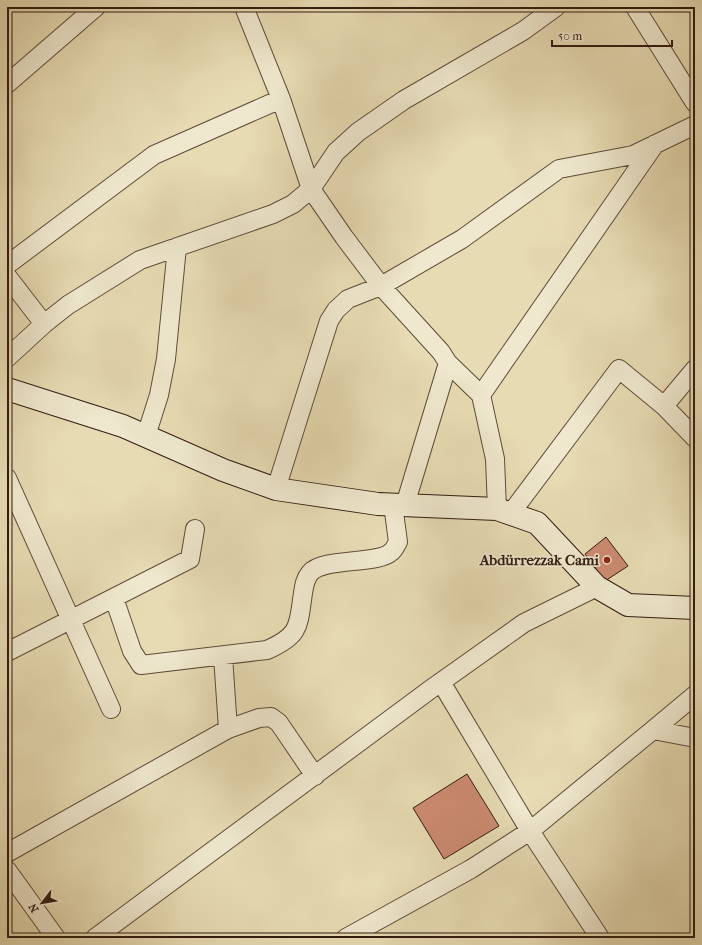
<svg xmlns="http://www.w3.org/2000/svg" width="702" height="945" viewBox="0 0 702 945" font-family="'IM FELL French Canon',serif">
	<rect width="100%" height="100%" fill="#e7dbb3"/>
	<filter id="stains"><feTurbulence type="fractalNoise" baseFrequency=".005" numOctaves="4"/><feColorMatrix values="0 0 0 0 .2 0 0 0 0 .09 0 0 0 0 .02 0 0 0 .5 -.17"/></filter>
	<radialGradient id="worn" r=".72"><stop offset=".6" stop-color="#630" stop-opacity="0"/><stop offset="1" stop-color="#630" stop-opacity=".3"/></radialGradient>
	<path fill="#cc8b72" stroke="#321b12" d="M606,537L628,566L605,581L585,554Z
		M467,774L499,826L444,859L413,808Z"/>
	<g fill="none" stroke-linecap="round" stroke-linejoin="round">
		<g stroke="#5f4b3a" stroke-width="20">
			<path id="street" d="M244,7L281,99L311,189L344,237L381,286L441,352L448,363L481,395L495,459L497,509
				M635,7L695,103
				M7,84L96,7
				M7,265L154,155L281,99
				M7,276L44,324
				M7,358L44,324L68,305L140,260L273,214L293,204L311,189L336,152L358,132L404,100L523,31L556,7
				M481,395L655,144
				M664,406L695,438
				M146,436L159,395L166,359L177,247
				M7,478L111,709
				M276,489L329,321L336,310L348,299L381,286L462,239L559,169L633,155L695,125
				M405,505L448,363
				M511,513L619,369L664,406L695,369
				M114,598L132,651L141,665L267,650C301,635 298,626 303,593C304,586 305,579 310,573C323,557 378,565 391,552C394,550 396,545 398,542L393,504
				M7,652L190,559L195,529
				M441,682L530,831L600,938
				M228,729L259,718L271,717L279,723L315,776
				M653,730L695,695
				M7,853L228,729L223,656
				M7,870L56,938
				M95,938L431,689L524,623L597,587
				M346,938L471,869L530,831L653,730L695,738"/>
		</g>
		<g stroke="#321b12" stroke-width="24">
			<path id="secondary" d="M7,389L123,426L223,470L276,489L378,504L497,509L537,523L597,587L628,605L695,608"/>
		</g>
		<use href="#street" stroke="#efe8ce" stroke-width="18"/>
		<use href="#secondary" stroke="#efe8ce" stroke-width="22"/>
	</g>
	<circle fill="#8f2418" stroke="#efe8ce" stroke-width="1.5" cx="607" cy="560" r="4"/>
	<g text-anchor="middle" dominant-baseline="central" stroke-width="3" stroke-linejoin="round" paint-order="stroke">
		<g font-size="15" font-weight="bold" fill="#321b12" stroke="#efe8ce" text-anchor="end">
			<text x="599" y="560">Abdürrezzak Cami</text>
		</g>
	</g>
	<rect width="702" height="945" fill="none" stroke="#e7dbb3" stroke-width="24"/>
	<rect x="8" y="8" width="686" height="929" fill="none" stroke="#321b12" stroke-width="2"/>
	<rect x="12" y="12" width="678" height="921" fill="none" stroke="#321b12"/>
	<g transform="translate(42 903) rotate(239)" stroke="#efe8ce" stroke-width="3" paint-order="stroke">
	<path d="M0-3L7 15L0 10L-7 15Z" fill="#321b12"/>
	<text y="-6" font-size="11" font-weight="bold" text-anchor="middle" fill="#321b12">N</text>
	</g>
	<path d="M552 40v6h120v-6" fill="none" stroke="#321b12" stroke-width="2"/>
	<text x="558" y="40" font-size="12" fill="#321b12" stroke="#efe8ce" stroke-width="3" paint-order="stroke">50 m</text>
	<rect width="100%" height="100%" filter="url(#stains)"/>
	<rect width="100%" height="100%" fill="url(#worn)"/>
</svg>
